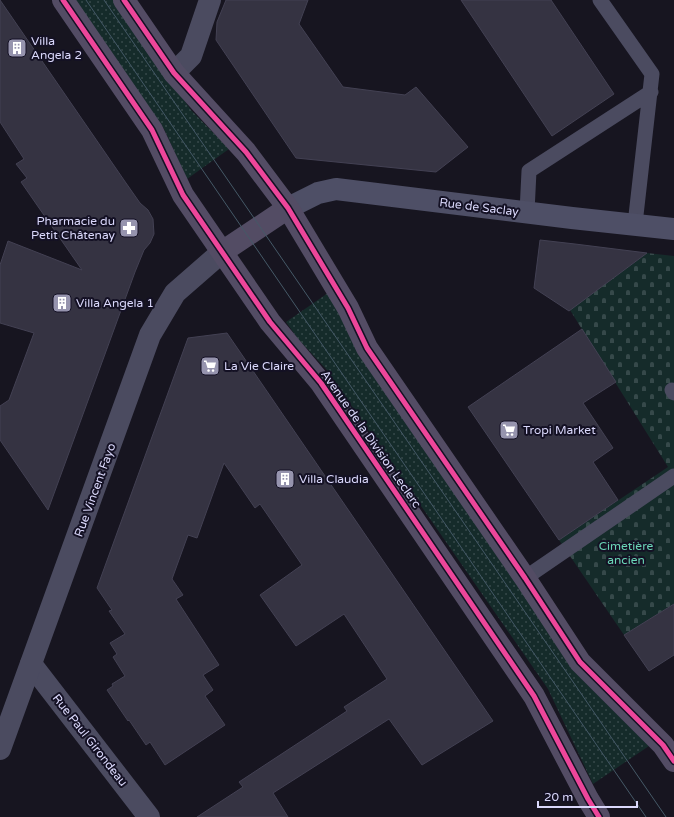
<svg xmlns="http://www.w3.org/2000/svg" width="674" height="817" viewBox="0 0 674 817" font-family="'Varela Round',sans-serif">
	<defs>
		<pattern id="grass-dots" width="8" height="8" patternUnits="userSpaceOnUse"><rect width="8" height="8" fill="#152b2a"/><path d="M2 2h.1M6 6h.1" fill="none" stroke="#36494a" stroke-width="1.8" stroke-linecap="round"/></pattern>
		<pattern id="cemetery-stones" width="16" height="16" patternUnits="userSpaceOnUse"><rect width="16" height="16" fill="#152b2a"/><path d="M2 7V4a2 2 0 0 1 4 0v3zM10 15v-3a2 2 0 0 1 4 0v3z" fill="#36494a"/></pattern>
	</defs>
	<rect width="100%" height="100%" fill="#171520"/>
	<path fill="url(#grass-dots)" d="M75,0H115L191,110L229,149L187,179L164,129Z
		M328,293L649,746L593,784L548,689L326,369L298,339L286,322Z"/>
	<path fill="url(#cemetery-stones)" d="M647,253L674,256V604L624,635L559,540L668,467L570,310Z"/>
	<path fill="#353342" stroke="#434153" d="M0,0L126,183L140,203L148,210L153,219L154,234L150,243L144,250L135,272L48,510L0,440V406L9,400L34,333L0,323V265L8,241L82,270L21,182L27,178L16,164L24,159L0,122Z
		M226,0H308L299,24L343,87L405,95L416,87L468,147L436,172L296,158L216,40L217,22Z
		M461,0H551L614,94L552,136Z
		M540,240L575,244L647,253L569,311L534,288Z
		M582,329L616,382L583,403L613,448L593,462L618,500L559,540L468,407Z
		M227,333L493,721L422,765L389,719L273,793L288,817H197L243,787L239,782L347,711L344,707L387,679L344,614L296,646L260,595L302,565L260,504L255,508L224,463L197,538L188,535L172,579L183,595L176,599L219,665L203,675L213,690L205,696L225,725L165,765L150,742L146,745L129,720L128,721L107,690L113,686L112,684L125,676L113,657L117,654L110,643L125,634L109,611L112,610L97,588L188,338Z
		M674,604V655L649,671L624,635Z"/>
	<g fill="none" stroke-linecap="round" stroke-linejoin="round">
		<path stroke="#4b4b60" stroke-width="15" d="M600,0L652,74L635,224
			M527,212L529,171L651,92
			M672,390L674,393
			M525,578L674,476"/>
		<path stroke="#4b4b60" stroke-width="22" d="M174,73L191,56L210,0
			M31,664L149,817"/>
		<path stroke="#4b4b60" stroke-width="22" d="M0,749L150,335L175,293L222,252"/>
		<path stroke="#4e4f66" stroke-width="22" d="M288,208L318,193L336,189L572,218L674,229"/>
		<path stroke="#534c64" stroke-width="22" d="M63,0L152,130L183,195L270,322L321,383L534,696L588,799L599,817
			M124,0L174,73L246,152L288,208L348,308L367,348L525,578L580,662L663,745L674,761
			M222,252L288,208"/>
		<path stroke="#455967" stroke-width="1" d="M86,0L646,817
			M104,0L666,817"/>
		<g stroke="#141124" stroke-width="8">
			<path id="cycleway" d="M63,0L152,130L183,195L270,322L321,383L534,696L588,799L599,817
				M124,0L174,73L246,152L288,208L348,308L367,348L525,578L580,662L663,745L674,761"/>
		</g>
		<use href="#cycleway" stroke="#ed469a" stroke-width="5"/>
	</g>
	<defs>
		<g id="building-square" transform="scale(1)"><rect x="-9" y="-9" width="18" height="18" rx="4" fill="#9694ae" stroke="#141124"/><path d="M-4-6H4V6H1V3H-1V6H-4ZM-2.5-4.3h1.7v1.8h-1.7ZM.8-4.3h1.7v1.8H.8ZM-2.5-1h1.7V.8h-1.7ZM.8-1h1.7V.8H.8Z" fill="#fff"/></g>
		<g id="pharmacy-square" transform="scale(1)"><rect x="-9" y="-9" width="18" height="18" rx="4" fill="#9694ae" stroke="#141124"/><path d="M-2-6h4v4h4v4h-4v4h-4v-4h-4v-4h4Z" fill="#fff"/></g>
		<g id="supermarket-square" transform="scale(1)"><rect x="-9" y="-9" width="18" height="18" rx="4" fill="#9694ae" stroke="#141124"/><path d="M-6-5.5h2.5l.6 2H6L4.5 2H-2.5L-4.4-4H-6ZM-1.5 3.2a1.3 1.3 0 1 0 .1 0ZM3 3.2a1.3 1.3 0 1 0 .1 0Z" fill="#fff"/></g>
	</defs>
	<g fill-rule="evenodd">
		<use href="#building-square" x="17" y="48"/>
		<use href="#pharmacy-square" x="129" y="228"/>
		<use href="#building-square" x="62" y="303"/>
		<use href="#supermarket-square" x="210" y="366"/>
		<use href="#supermarket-square" x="509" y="430"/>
		<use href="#building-square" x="285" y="479"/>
	</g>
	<g text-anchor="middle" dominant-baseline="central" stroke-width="4" stroke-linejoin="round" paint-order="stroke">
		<g font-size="12" fill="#dad8fb" stroke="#141124" text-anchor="start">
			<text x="31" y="41">Villa<tspan x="31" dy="14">Angela 2</tspan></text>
			<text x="115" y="221" text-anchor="end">Pharmacie du<tspan x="115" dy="14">Petit Châtenay</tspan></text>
			<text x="76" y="303">Villa Angela 1</text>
			<text x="224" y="366">La Vie Claire</text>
			<text x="523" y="430">Tropi Market</text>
			<text x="299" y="479">Villa Claudia</text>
		</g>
		<g font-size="12" fill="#dad8fb" stroke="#141124">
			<text transform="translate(479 207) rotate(7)">Rue de Saclay</text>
			<text transform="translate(371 439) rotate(55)">Avenue de la Division Leclerc</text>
			<text transform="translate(95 490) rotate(-70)">Rue Vincent Fayo</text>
			<text transform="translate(90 740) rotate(52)">Rue Paul Girondeau</text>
		</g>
		<g font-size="12" fill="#6ad5b6" stroke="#141124">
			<text x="626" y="546">Cimetière<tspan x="626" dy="14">ancien</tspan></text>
		</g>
	</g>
	<path d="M538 801v6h99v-6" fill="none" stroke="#dad8fb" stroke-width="2"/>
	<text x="544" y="801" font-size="12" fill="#dad8fb" stroke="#141124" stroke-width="3" paint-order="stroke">20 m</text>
</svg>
